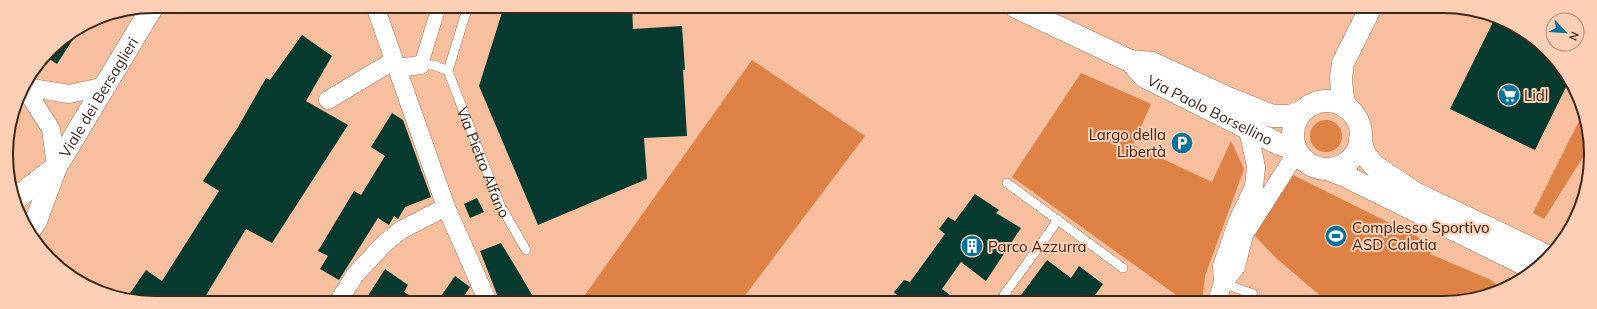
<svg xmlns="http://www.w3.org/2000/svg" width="1597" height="309" viewBox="0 0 1597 309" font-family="Mulish,sans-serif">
	<rect width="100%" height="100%" fill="#f8bf9e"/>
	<path fill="#de8144" d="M752,60L865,136L740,302H580Z
		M1081,73L1151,104L1133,145L1212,182L1231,141L1244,169L1205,276L1202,302H1186L1012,177Z
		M1584,111L1586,116L1588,149L1544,219L1533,213Z
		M1310 136a16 16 0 1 1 32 0a16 16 0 1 1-32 0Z
		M1291,174L1436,246L1430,254L1491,280L1502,289L1452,303H1329L1276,258L1252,233Z"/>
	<path fill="#063a2e" d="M504,6H632L633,29L682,26L685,70H683L687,136L644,138L647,179L538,225L479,86Z
		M1495,18L1517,26L1560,64L1569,81L1535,150L1450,109Z
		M79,30L57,64L45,56L50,49Z
		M302,35L332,56L306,101L348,125L272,243L246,229L202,302H135L126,299L146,270L162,281L219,191L203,181L238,127L266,78L270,80Z
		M392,113L403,120L431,197L405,207L398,219L394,216L389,225L378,218L339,280L320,269L328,256L318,251L354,191L361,195L385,156L371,147Z
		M975,194L999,210L996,213L1021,228L986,281L961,262L942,289L959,302H895L899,297L894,292L904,280L910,282L945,234L939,229L948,217L955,221Z
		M477,198L484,212L470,218L464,204Z
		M501,243L521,276L536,302H500L480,251Z
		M1047,260L1071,278L1079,266L1103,284L1092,299L1089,297L1085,302H1016Z
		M385,269L408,285L404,292L420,302H364Z
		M455,276L470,287L460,302H437Z"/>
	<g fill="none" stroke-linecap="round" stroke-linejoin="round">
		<g stroke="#a57152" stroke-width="10">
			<g id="service">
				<path id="s1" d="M421,65H434L448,71L500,205L526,250"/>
				<path d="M448,71L468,6"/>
				<path d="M1007,183L1123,268"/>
				<path d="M1223,283L1253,294"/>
				<path d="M999,302L1058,220"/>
			</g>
		</g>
		<g stroke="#a57152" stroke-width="15">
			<path id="pedestrian" d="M421,65L439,6"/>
		</g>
		<g stroke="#a57152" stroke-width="19">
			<path id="minor" d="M375,6L446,207L488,302
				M396,68L421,65
				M24,87L51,129L56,167
				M25,87L69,94L106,86
				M328,100L393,61
				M1223,283L1222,266L1238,220L1254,187L1256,167L1251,143L1247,128
				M338,302L355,275L385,243L401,230L446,207
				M1216,303L1223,283L1236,267L1244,235L1297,152"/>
		</g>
		<g stroke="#a57152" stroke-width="23">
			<path id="tertiary" d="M1360,139L1365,155L1376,167L1415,193L1549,257
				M1327,169L1343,175L1534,269"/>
		</g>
		<g stroke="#a57152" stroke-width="23">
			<g id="secondary">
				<path id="s2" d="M1016,7L1130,61L1145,77L1279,144L1296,150"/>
				<path d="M1130,61L1152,63L1228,98L1273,116H1290L1302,111"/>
				<circle cx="1327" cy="135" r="34"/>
				<path d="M1345,107L1342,92L1341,78L1343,63L1371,7"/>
				<path d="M14,200L56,167"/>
				<path id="s3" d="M30,230L36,221L56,167L153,6"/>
			</g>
		</g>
		<use href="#service" stroke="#fff" stroke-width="9"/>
		<use href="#pedestrian" stroke="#fff" stroke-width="14"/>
		<use href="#minor" stroke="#fff" stroke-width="18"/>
		<use href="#tertiary" stroke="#fff" stroke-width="22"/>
		<use href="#secondary" stroke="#fff" stroke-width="22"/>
	</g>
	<defs>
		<g id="supermarket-disc" transform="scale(1.15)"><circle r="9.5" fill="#00749e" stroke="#fdcfb4"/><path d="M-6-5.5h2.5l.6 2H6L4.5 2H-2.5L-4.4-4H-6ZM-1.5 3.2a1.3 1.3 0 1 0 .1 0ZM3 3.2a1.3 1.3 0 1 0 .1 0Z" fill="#fff"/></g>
		<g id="parking-disc" transform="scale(1.15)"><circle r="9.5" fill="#00749e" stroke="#fdcfb4"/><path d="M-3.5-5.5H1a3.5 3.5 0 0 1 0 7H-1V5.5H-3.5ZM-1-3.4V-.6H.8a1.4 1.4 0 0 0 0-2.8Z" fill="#fff"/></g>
		<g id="stadium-disc" transform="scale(1.15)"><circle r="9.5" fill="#00749e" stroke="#fdcfb4"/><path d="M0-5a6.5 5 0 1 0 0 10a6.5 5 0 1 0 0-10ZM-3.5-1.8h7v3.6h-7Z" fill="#fff"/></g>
		<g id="building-disc" transform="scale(1.15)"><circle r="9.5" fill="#00749e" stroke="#fdcfb4"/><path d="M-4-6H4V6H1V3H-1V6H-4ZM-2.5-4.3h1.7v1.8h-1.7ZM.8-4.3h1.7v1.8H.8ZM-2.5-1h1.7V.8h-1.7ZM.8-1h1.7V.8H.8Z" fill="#fff"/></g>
	</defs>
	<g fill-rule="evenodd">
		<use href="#supermarket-disc" x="1509" y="95"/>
		<use href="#parking-disc" x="1182" y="143"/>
		<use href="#stadium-disc" x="1336" y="236"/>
		<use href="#building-disc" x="972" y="246"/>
	</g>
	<g text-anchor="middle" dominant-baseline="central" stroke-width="4" stroke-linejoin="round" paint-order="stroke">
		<g font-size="15" fill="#3d271a" stroke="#fdcfb4" text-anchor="start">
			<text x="1524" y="95">Lidl</text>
			<text x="1166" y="134" text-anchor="end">Largo della<tspan x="1166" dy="17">Libertà</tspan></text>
			<text x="1352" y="227">Complesso Sportivo<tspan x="1352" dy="17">ASD Calatia</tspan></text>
			<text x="988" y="246">Parco Azzurra</text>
		</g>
		<g font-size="15" fill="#3d271a" stroke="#fdcfb4">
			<text stroke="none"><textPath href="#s3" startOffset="150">Viale dei Bersaglieri</textPath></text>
			<text stroke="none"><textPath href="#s2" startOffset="221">Via Paolo Borsellino</textPath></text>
			<text stroke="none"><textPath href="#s1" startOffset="126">Via Pietro Alfano</textPath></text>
		</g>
	</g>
	<path d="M0 0H1597V309H0ZM154 13H1443A141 141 0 0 1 1584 154V155A141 141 0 0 1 1443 296H154A141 141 0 0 1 13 155V154A141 141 0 0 1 154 13Z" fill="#fdcfb4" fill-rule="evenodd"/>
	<path fill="none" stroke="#3d271a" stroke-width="2" d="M154 13H1443A141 141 0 0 1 1584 154V155A141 141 0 0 1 1443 296H154A141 141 0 0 1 13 155V154A141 141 0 0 1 154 13Z"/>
	<g transform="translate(1565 32) rotate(115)"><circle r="19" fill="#fdcfb4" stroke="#b08c76"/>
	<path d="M0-3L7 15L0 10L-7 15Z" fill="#00749e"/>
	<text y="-6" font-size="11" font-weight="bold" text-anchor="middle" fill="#3d271a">N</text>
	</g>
</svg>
